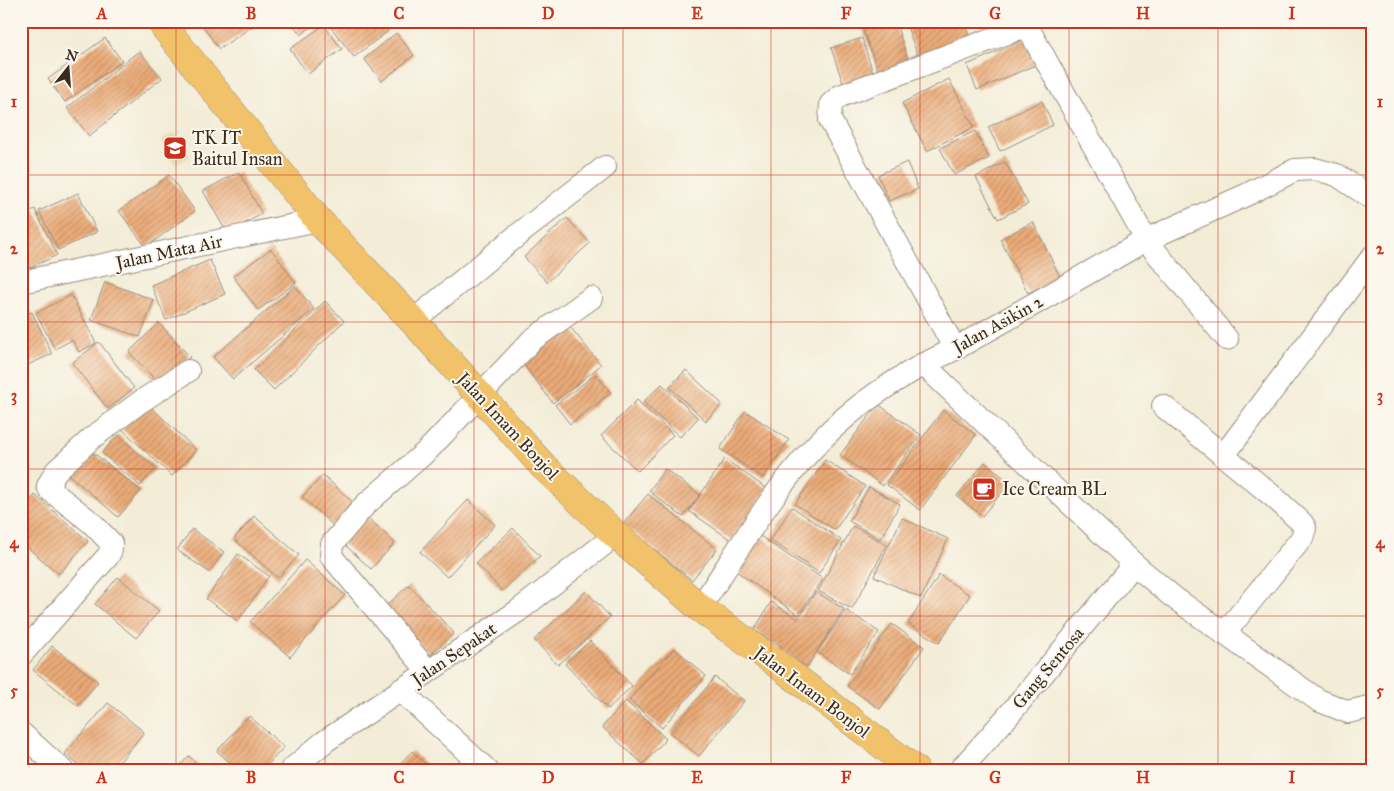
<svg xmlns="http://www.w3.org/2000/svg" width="1394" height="791" viewBox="0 0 1394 791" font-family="'IM FELL Great Primer',serif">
	<defs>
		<pattern id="building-hatch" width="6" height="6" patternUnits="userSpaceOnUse" patternTransform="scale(1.25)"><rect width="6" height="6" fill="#ebab78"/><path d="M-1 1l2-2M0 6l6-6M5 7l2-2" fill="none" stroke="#c08b62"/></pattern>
	</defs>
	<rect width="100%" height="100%" fill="#fbf7ec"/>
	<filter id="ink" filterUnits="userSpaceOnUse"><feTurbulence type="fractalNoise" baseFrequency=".02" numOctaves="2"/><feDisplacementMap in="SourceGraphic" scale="10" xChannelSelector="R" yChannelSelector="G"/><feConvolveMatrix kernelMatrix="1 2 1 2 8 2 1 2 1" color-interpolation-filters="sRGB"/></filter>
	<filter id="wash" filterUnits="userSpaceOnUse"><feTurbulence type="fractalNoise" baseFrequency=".0096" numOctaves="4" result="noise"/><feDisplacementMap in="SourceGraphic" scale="20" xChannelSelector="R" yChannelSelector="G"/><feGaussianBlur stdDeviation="1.12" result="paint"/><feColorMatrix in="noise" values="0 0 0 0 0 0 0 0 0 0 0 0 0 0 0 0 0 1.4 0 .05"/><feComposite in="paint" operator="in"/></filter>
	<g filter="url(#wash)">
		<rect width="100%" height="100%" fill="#f3edd8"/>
		<path fill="#e7daba" d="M175,132L190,157L175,165L161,140Z"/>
		<g id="blocks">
			<path fill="url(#building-hatch)" d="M199,21H260L219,49Z
				M290,21H318L301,35Z
				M326,21H381L388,31L354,57Z
				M872,21H895L909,62L879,73L861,25Z
				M905,21H964L972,44L920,62Z
				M324,25L342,49L308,74L290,49Z
				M396,33L414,55L382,81L364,59Z
				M1030,37L1040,63L977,90L967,65Z
				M105,38L122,61L65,102L48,79Z
				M862,38L874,76L844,86L831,48Z
				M139,51L162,78L89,136L67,108Z
				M949,79L974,127L927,151L902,103Z
				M1042,101L1053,125L1000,151L988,127Z
				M975,131L989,158L954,175L940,148Z
				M907,162L918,189L889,201L878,175Z
				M1005,162L1028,204L998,219L976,177Z
				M239,172L262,214L227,233L203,191Z
				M169,175L195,211L146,247L119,211Z
				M78,193L97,232L58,250L39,211Z
				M35,209L57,255L30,268L21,249V216Z
				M567,218L590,243L547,282L524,257Z
				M1033,222L1060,277L1028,293L1000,239Z
				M271,249L296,283L258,310L233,276Z
				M210,260L225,294L166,320L151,285Z
				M105,282L154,300L140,337L91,320Z
				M295,286L314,309L233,379L213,357Z
				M71,295L96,343L79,352L72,340L55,349L36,313Z
				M325,301L344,321L274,390L254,370Z
				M32,312L52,354L21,368V317Z
				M159,323L190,357L160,385L129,352Z
				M567,323L601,365L553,403L520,360Z
				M99,342L134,388L108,409L72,363Z
				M686,370L722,404L706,421L669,387Z
				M596,374L611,393L570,424L555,405Z
				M662,384L698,418L680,437L643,402Z
				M637,400L673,435L638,471L601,436Z
				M147,403L196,450L172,476L122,429Z
				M878,404L921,435L883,486L840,455Z
				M943,410L976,435L920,510L887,485Z
				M745,411L789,440L763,478L720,449Z
				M118,435L156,468L140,486L102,453Z
				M90,450L141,491L118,517L69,475Z
				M725,459L767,489L731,540L689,511Z
				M825,460L865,486L835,530L795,504Z
				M985,462L1010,483L982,516L957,496Z
				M665,469L700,495L683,517L649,491Z
				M323,475L359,508L338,530L302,497Z
				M869,487L900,504L880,539L849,521Z
				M648,494L717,549L692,580L623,524Z
				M35,495L88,541L59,574L21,542V510Z
				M468,500L495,525L447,577L420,552Z
				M792,507L841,540L819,573L770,540Z
				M254,516L299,555L278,578L234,539Z
				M367,517L395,543L371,569L343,543Z
				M902,518L948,539L921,598L874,576Z
				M853,526L887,545L852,609L818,591Z
				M513,528L540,556L502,591L476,563Z
				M192,529L224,552L209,572L177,550Z
				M760,536L823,579L798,615L736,571Z
				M238,554L269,576L238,621L206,599Z
				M305,560L345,595L290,657L250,622Z
				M939,575L970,595L939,643L908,624Z
				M118,577L159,611L136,638L95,604Z
				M409,585L454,633L430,655L385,607Z
				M586,591L610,617L558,665L534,640Z
				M816,592L844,609L807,667L779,649L781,646L754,630L771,602L798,619Z
				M846,610L879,632L850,674L817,652Z
				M892,624L924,647L880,709L847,686Z
				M590,641L632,686L608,709L565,664Z
				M52,646L98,682L78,706L33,670Z
				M674,648L706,676L662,728L629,700Z
				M715,677L744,701L699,756L670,733Z
				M626,701L666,739L643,764L602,727Z
				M108,703L144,732L113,770H84L65,754Z
				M249,716L284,747L263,770H238L217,751Z
				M412,751L431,770H394Z
				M189,756L203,770H176Z"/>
		</g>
	</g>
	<g filter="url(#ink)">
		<use href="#blocks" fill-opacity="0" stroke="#978c7b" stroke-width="1"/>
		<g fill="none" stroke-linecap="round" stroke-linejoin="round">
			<g stroke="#978c7b" stroke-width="24">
				<path id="minor" d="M1024,21L1146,240L1227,339
					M21,282L318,220
					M413,321L509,242L605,167
					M955,349L830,120L831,104L840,96L1026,26
					M923,364L1134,564L1173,597L1318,700L1348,712L1373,706
					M1163,406L1275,498L1302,523L1305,528L1302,538L1224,634
					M1224,455L1373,256
					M700,608C737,552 771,492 817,444C856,403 905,372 955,349L1146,240L1246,195L1295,170L1315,169L1337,175L1373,199
					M21,655L108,556L111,550V543L92,523L50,490L48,486L56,471L92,438L140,402L188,371
					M428,671L331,556L332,544L365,505L428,450L532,340L591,298
					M400,690L487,770
					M21,733L62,770
					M291,770L324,742L518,611L616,535
					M960,770L1008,716L1134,564"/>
			</g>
			<g stroke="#978c7b" stroke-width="29">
				<path id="highway" d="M161,21L165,28L318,220L413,321L544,467L616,535L700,608L784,669L915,770"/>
			</g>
			<use href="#minor" stroke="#fff" stroke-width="22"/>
			<use href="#highway" stroke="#f2c26a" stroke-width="28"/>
		</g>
	</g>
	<path fill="none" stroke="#c8321e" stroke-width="1" stroke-opacity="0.55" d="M176,21V770M325,21V770M474,21V770M623,21V770M771,21V770M920,21V770M1069,21V770M1218,21V770M21,175H1373M21,322H1373M21,469H1373M21,616H1373"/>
	<defs>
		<g id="school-square" transform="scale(1.25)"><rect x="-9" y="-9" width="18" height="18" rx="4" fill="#c8321e" stroke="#fbf7ec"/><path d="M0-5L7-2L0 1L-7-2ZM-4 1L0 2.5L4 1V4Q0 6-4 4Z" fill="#fff"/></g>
		<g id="cafe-square" transform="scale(1.25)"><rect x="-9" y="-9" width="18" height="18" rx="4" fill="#c8321e" stroke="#fbf7ec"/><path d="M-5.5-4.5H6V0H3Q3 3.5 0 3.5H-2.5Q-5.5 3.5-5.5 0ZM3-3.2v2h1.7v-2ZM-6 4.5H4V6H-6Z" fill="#fff"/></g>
	</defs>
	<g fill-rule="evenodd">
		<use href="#school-square" x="175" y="148"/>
		<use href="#cafe-square" x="984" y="489"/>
	</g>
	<g text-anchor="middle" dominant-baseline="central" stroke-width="4" stroke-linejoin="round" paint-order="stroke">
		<g font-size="18" fill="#3b2a1e" stroke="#fbf7ec" text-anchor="start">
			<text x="192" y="138">TK IT<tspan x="192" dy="21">Baitul Insan</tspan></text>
			<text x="1002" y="489">Ice Cream BL</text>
		</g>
		<g font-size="18" fill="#3b2a1e" stroke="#fbf7ec">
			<text transform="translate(169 252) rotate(-12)">Jalan Mata Air</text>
			<text transform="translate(998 324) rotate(-29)">Jalan Asikin 2</text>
			<text transform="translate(508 426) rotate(47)">Jalan Imam Bonjol</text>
			<text transform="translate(454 654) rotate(-34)">Jalan Sepakat</text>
			<text transform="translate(1048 668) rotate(-50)">Gang Sentosa</text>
			<text transform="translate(812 692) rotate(37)">Jalan Imam Bonjol</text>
		</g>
	</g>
	<rect width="1394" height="791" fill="none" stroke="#fbf7ec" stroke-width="55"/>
	<g transform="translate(68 68) rotate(17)" stroke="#fbf7ec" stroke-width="4" paint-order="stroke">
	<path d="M0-4L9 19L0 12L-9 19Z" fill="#3b2a1e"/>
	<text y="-8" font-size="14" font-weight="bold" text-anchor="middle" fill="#3b2a1e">N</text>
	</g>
	<rect x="28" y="28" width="1338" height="736" fill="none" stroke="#c8321e" stroke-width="2"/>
	<g font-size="16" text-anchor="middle" font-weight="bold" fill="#c8321e">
		<text x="102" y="19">A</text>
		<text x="251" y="19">B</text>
		<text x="399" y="19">C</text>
		<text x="548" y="19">D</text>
		<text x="697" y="19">E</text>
		<text x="846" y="19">F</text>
		<text x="995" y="19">G</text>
		<text x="1143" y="19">H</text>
		<text x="1292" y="19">I</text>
		<text x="14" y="107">1</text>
		<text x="1380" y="107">1</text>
		<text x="14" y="254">2</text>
		<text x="1380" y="254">2</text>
		<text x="14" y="401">3</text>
		<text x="1380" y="401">3</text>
		<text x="14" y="548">4</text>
		<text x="1380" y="548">4</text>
		<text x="14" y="696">5</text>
		<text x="1380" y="696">5</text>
		<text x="102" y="783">A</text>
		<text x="251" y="783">B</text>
		<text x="399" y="783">C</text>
		<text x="548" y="783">D</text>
		<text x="697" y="783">E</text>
		<text x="846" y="783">F</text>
		<text x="995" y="783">G</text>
		<text x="1143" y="783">H</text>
		<text x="1292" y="783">I</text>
	</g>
</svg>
